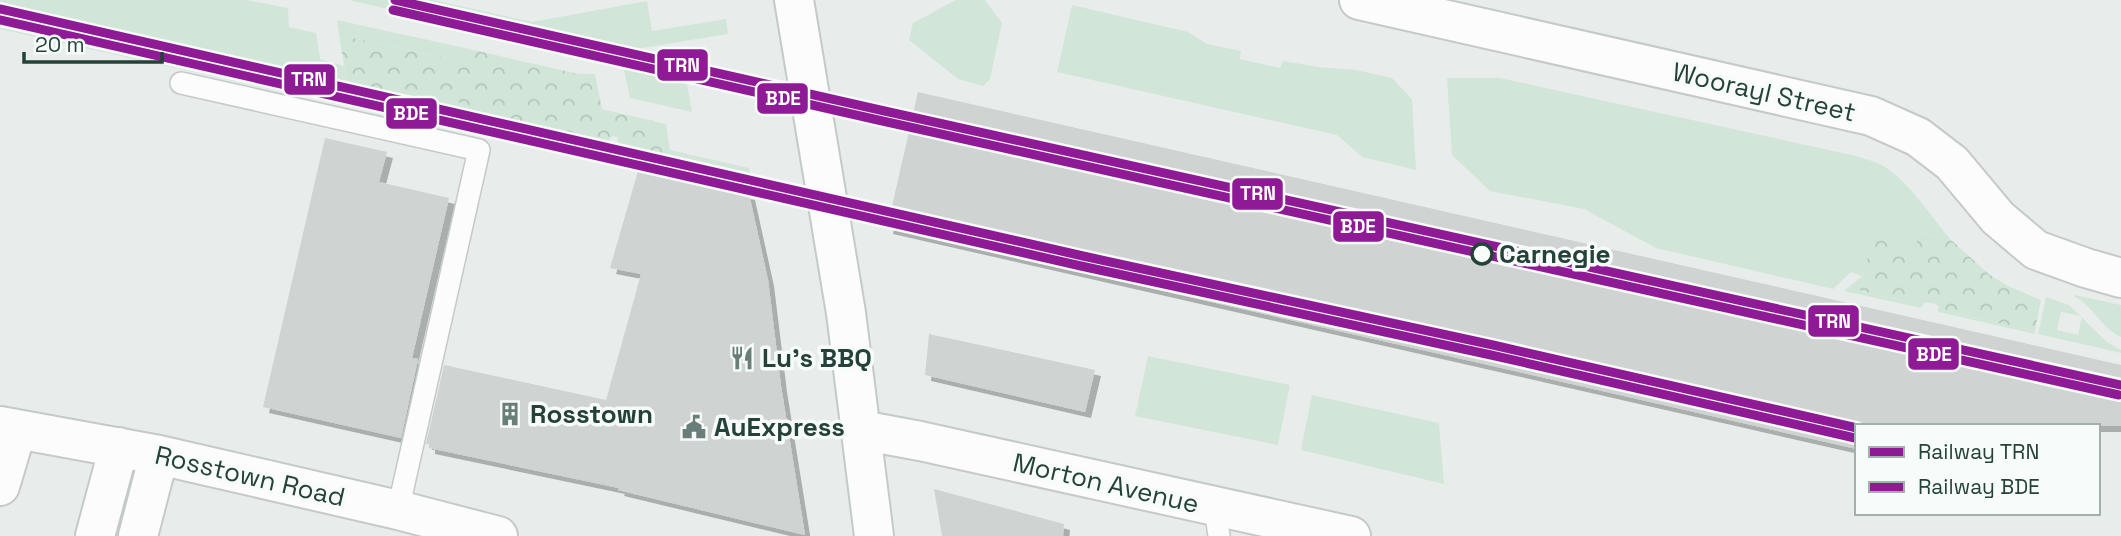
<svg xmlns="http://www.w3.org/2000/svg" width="2121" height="536" viewBox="0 0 2121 536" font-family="'Space Grotesk',sans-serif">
	<defs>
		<pattern id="forest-crowns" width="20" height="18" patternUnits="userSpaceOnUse" patternTransform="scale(1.75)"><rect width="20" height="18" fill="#d1e6d8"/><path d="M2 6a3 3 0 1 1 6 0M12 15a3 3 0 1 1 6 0" fill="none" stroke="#b3c6ba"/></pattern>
		<filter id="shadow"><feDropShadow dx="6" dy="6" stdDeviation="0" flood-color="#0004"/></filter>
	</defs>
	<rect width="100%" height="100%" fill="#e8edeb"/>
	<path fill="#d1e6d8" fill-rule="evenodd" d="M0,0H247L288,8L289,27L316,33L320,59L344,66L351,107L0,29Z
		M349,0H433L532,22L647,1L652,31L726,19L728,34L593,56L583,55Z
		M956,0H985L1002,23L990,79L983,86L958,79L909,40L913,23Z
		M1072,5L1188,32L1207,44L1241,51L1240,59L1280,68L1283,61L1319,67L1356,70L1392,78L1412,99L1416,170L1362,157L1337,135L1057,72Z
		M337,20L451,45L454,60L339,35Z
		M657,65L659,79L687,84L692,112L630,98L624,70Z
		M1447,78H1500L1856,156C1869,160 1882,163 1892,172C1915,190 1932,218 1951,240L1920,233L1915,250L1873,239L1859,290L1911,302H1924L1921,308L1844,291L1862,276L1851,272L1833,289L1656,248L1584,209L1490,191L1452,155Z
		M404,89L461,103L467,133L384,115Z
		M670,150L749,168L754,193L674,177Z
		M2075,295L2121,305V337C2101,328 2093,306 2075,297Z
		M2046,297L2069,305L2107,342L2121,350V353L2038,334ZM2061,312L2082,316L2078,335L2057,330Z
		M1939,306L1952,313L2035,331V334L1938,312Z
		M1148,356L1290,385L1278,445L1135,416Z
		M1312,395L1439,423L1444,484L1301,450Z"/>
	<path fill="url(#forest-crowns)" d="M339,35L453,60L451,45L579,74H595L602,109L666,124L674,177L623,166L617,137L612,136L594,159L467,133L461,103L404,90L384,115L351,107Z
		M1919,233L1951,240L1990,275L2008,286L2041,300L2035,331L1952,313L1932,303L1911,302L1859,290L1873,238L1915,250Z"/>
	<path fill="#cfd4d2" filter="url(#shadow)" d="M918,92L2121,365V426H1857V449L887,228Z
		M325,138L387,152L379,182L449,198L412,358L418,359L401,438L263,407Z
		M638,171L749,194L768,280L781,386L805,535L618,490L619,488L429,448V444H426L444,365L606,400L641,274L610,268Z
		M929,334L1095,370L1085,412L925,375Z
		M934,489L1064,524L1063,536H942Z"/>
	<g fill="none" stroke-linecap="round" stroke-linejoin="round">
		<g stroke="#c5cac8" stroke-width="24">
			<path id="lane" d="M181,83L479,150L398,510
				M1215,507L1219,536"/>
		</g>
		<g stroke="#c5cac8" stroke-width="42">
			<path id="street" d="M1359,0L1871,116L1918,137L1952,163L1998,218L2036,250L2086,268L2121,278
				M0,426L159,455L398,510L498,536
				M861,430L920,441L1351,536
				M0,486L17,429
				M95,536L119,447
				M138,536L159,455"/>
		</g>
		<g stroke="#c3cbc8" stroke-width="42">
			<path id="secondary" d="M794,0L846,313L874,536"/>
		</g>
		<use href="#lane" stroke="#fcfcfc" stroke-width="21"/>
		<use href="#street" stroke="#fcfcfc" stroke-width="38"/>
		<use href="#secondary" stroke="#fcfcfc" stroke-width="38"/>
		<g stroke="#f7fbf9" stroke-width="14">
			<path id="rail-1" d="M395,0L880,110L2121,385
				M0,9L1083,256L1493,345L1857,428"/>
		</g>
		<g stroke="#f7fbf9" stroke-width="14">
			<path id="rail-2" d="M393,10L878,120L2119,395
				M0,20L1081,266L1491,355L1855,438"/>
		</g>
		<use href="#rail-1" stroke="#8f1a95" stroke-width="9"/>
		<use href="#rail-2" stroke="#8f1a95" stroke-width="9"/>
	</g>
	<defs>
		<g id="restaurant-bare" transform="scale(1.89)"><path d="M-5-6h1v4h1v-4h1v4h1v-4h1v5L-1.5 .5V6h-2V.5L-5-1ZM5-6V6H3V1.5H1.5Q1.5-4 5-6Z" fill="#697e78" stroke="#f7fbf9" stroke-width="2.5" paint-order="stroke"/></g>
		<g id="building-bare" transform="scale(1.89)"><path d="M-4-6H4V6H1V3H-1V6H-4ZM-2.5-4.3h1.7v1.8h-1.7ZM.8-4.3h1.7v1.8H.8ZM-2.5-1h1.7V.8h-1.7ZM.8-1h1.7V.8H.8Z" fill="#697e78" stroke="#f7fbf9" stroke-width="2.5" paint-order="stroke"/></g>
		<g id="civic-bare" transform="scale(1.89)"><path d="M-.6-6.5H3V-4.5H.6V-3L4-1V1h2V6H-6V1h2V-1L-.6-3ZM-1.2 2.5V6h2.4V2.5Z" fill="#697e78" stroke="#f7fbf9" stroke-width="2.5" paint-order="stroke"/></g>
	</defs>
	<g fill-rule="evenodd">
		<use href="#restaurant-bare" x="742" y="358"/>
		<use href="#building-bare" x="510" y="414"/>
		<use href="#civic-bare" x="694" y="427"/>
	</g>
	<circle fill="#f7fbf9" stroke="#24423a" stroke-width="3.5" cx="1482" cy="254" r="10"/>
	<g text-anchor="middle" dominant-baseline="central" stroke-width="7" stroke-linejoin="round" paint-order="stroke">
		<g font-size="26" fill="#24423a" stroke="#f7fbf9">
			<text transform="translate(1764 92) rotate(13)">Woorayl Street</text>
			<text transform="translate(250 476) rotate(13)">Rosstown Road</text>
			<text transform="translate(1106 483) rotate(13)">Morton Avenue</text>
		</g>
		<g font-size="26" font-weight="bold" fill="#24423a" stroke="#f7fbf9" text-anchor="start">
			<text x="1499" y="254">Carnegie</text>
		</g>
		<g font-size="26" font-weight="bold" fill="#24423a" stroke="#f7fbf9" text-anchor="start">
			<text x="762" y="358">Lu's BBQ</text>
			<text x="530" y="414">Rosstown</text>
			<text x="714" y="427">AuExpress</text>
		</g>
	</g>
	<g stroke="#f7fbf9" stroke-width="2.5">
		<rect x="656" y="48" width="53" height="34" rx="7" fill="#8f1a95"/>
		<rect x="283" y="63" width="53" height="33" rx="7" fill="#8f1a95"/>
		<rect x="756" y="82" width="53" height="33" rx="7" fill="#8f1a95"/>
		<rect x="385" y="97" width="53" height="33" rx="7" fill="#8f1a95"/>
		<rect x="1231" y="177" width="53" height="34" rx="7" fill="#8f1a95"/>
		<rect x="1332" y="210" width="53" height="33" rx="7" fill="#8f1a95"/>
		<rect x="1807" y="304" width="53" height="34" rx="7" fill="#8f1a95"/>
		<rect x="1907" y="337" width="53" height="34" rx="7" fill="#8f1a95"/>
	</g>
	<g font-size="19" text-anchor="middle" font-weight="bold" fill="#fff">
		<text x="682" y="72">TRN</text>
		<text x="309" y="86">TRN</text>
		<text x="783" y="105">BDE</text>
		<text x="411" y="120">BDE</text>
		<text x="1258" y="200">TRN</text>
		<text x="1358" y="233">BDE</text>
		<text x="1833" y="328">TRN</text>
		<text x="1934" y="361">BDE</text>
	</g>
	<rect x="1855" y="424" width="245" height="91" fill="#f7fbf9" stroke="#a3b1ad" stroke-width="2"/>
	<rect x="1869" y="447" width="35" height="10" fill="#8f1a95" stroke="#a3b1ad" stroke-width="2"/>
	<text x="1918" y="459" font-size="21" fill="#24423a">Railway TRN</text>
	<rect x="1869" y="482" width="35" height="10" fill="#8f1a95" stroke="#a3b1ad" stroke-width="2"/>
	<text x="1918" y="494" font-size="21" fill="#24423a">Railway BDE</text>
	<path d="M24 52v10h138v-10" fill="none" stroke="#24423a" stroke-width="3.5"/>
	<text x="35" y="52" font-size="21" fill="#24423a" stroke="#f7fbf9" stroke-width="5" paint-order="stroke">20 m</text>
</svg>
